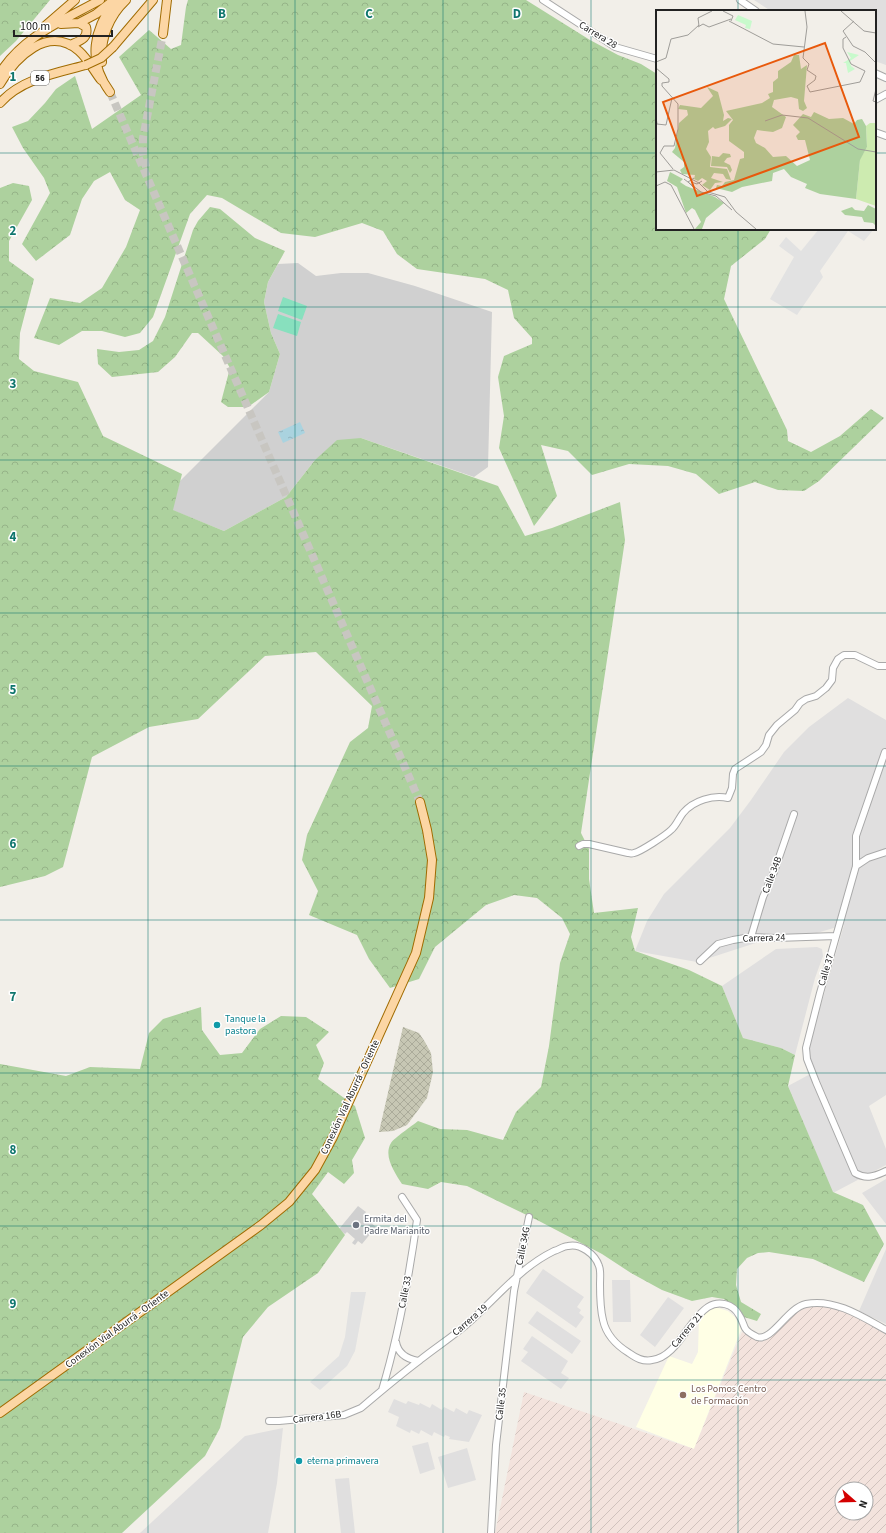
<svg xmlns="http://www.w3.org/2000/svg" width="886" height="1533" viewBox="0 0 886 1533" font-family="'Source Sans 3',sans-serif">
	<defs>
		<pattern id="military-furrows" width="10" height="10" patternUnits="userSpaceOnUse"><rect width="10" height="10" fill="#f3e3dd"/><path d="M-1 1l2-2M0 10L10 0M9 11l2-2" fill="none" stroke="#d0c2bd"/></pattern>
		<pattern id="construction-cross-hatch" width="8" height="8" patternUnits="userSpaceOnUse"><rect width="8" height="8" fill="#c7c7b4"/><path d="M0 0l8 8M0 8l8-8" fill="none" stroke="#abab9a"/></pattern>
		<pattern id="forest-crowns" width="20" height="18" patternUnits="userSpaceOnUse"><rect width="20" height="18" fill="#add19e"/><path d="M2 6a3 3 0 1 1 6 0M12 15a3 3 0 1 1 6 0" fill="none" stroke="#95b388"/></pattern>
		<pattern id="water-ripples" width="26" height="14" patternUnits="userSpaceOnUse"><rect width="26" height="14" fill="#aad3df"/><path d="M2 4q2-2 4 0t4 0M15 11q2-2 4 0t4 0" fill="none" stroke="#92b5bf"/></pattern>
	</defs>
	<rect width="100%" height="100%" fill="#f2efe9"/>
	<path fill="#e0dfdf" d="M754,0H886V65L875,61V11H771Z
		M848,698L886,720V1095L869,1106L886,1149V1165L833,1193L788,1086L814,1072L809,1057V1046L844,925L803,937H774L697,962L635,951L647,921L664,894L730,828L751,800L784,752L809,727Z
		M817,947L822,949L823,956L815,978L795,1055L781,1048L743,1038L722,986L776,949Z
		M886,1179V1224L862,1193Z
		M886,1249V1324L859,1311Z
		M543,1269L584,1297L577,1307L581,1310L579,1313L584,1317L576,1328L526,1293Z
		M612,1280H630L631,1322H613Z
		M668,1297L684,1308L655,1347L640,1335Z
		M537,1311L581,1341L572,1354L528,1323Z
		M532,1336L568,1361L561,1373L569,1378L561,1389L521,1361L528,1352L523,1349Z
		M394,1399L406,1404L408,1401L419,1405L420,1403L430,1408L432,1404L442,1410L444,1407L454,1412L456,1408L467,1414L469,1410L482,1415L469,1442L449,1439L450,1437L445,1435L444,1437L434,1432L432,1436L421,1430L419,1434L411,1430L410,1433L396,1426L399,1417L388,1412Z
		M283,1428L277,1483L268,1533H140L245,1436Z
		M428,1442L435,1469L420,1474L412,1446Z
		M467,1448L476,1480L448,1488L438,1457Z
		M349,1478L355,1533H341L335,1479Z"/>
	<path fill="#ffffe5" d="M715,1307L728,1311L735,1317L741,1330L694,1449L636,1427L669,1356L692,1364L698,1352L699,1318Z"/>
	<path fill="#d0d0d0" d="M298,263L316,276L341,273H368L415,286L492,312L488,467L474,477L361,438L315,460L286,497L224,531L172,510L180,481L269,392L280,354L271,333L264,302L268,282L278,264Z
		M358,1206L366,1212L363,1216L376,1227L362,1244L358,1241L355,1245L352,1243L355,1239L347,1232L345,1234L339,1229Z"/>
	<path fill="url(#military-furrows)" fill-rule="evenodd" d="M812,1305L830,1306L846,1310L886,1333V1533H495L524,1392L694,1449L742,1332L764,1341L781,1327L793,1313L804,1307ZM842,1489H866V1513H842Z"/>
	<path fill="url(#construction-cross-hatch)" d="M403,1027L419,1033L425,1042L431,1053L433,1072L427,1098L407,1125L393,1131L379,1132Z"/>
	<path fill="url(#forest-crowns)" d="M0,0H50L16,41L0,56Z
		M188,0H526L590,40L618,55L641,64L657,74V229H771L765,239L731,266L724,299L787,430L788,441L811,452L840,436L871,409L884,418L819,481L804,491L778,490L755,482L719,494L696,474L668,466L629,464L592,475L568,451L541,445L557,496L534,526L499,448L504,416L498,377L504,356L532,344V338L514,318L508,290L485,279L417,269L397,254L383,231L362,223L315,237L281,233L222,198L207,195L190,214L153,317L140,333L125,337L102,331H82L59,345L34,338L50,298L80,303L102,288L126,247L140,210L125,200L110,172L94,181L82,199L70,235L36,261L22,244L50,193L44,178L23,148L12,127L28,121L45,103L56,89L75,76L92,129L141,95L119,57L149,30L171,49L181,45L186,7Z
		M13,183L29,186L32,200L9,241V261L34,279L20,333L19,359L34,371L78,382L103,436L182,474L173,510L224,531L286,497L315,460L337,440L361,438L498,486L525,536L552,528L620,502L625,540L581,833L589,849V879L594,913L638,908L631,937L635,951L689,970L722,986L743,1038L781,1048L795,1055L788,1086L833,1192L863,1205L884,1244L864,1282L813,1259L769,1252L758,1253L747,1258L737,1269L736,1285L741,1302L761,1314L757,1321L744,1317L724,1299L712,1297L692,1301L662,1290L631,1273L602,1254L539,1221L467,1186L441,1182L428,1189L402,1184C395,1173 383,1156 391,1143C394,1138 412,1126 418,1121L440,1129L467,1130L503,1140L516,1112L541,1087L549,1046L560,963L570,934L562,918L537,898L514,895L486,905L435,947L419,979L390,988L369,959L357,935L309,915L318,891L302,860L307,835L350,742L368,728L372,706L316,652L265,656L198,719L149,727L92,757L63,867L45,876L0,887V188Z
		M210,207L220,209L255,238L285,251L268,282L264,302L271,333L280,354L269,392L248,407H228L221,402L230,368L223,356L198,333H192L175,357L158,372L112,377L98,364L97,349L119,352L139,350L153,341L165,317L193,230L198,221Z
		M201,1007L202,1030L220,1055L242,1053L260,1029L281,1016L306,1017L329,1032L316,1045L324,1063L318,1079L355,1106L365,1138L352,1160L354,1173L344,1184L328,1172L312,1194L345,1235L318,1273L268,1307L243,1337L220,1428L205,1456L122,1533H0V1064L66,1076L90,1067L140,1069L149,1033L163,1019Z"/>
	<path fill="#88e0be" d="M283,297L307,306L302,320L278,311Z
		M278,314L301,322L297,336L273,328Z"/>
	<path fill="#e2e2e2" d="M819,229H874L864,241L848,231L820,271L823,277L797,315L770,299L794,257L779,246L786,237L801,251Z
		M351,1292H366L355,1351L347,1366L320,1390L310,1382L339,1356L345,1337Z"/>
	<path fill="url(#water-ripples)" d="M300,422L305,433L283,443L278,432Z"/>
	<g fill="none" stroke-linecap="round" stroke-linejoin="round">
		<path stroke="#c8c6c1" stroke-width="8" stroke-dasharray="8 4" stroke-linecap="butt" d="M110,92L420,802
			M146,167L143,154V138L163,34"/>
		<g stroke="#a9a9a9" stroke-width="8">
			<path id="minor" d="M543,0L615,47L657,59
				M740,0L756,11
				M875,73L886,78
				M875,100L886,94
				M875,132L886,136
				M885,752L856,836V866L820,993L806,1048L807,1059L816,1082L855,1173C867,1180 875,1176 886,1171
				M579,846L583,844H589L628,853C630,853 632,854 634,853C640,852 666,835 671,830C676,826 679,818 683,813C694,800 713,795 728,798L732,788L733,774L735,769L761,752L766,745L769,735L777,725L795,710L800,703L806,699L816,696L826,688L832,680L833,668L838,659L844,655H855L878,666H886
				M856,866L868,858L886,852
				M751,937L763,897L774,872L794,814
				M700,961L718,944L733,940L751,937L776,938L836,936
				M396,1342C398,1354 407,1359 418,1361
				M382,1390C399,1334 409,1277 417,1220L402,1197
				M269,1421H279L344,1415L361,1408C381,1391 400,1375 420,1360C435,1348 452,1337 466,1325C495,1300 519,1268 554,1251C559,1250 563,1246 568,1246C580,1243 595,1254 599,1266C601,1271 600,1278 600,1284C600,1296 600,1308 603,1320C606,1334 616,1345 629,1353C636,1358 643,1362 652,1360C677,1357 688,1320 708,1307C719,1300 733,1304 739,1315C742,1319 743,1324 745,1328C747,1332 753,1335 757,1337C772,1342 787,1308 806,1304C834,1298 863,1317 886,1330
				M491,1533L496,1445L514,1291L529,1217"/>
		</g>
		<g stroke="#a06b00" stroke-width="10">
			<path id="major" d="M79,23L96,14L110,3
				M61,24L79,23L86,27C89,39 79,41 70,45
				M45,26L75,0
				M163,34L167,0
				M113,47L153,0
				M102,62C100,39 109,16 126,0
				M0,73C23,36 64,20 100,0
				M0,84C15,58 48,24 79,51C88,59 94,71 101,80
				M110,92C87,61 93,29 116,0
				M0,103C21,79 56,73 86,65
				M0,1413L261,1225L289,1202L315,1170L333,1137L416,953L429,898L432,860L427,830L420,802"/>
		</g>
		<use href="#minor" stroke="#fff" stroke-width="6"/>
		<use href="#major" stroke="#fcd6a4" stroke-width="8"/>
		<g stroke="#a06b00" stroke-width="10" stroke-linecap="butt">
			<path id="major-bridge" d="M86,65L101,58L113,47"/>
		</g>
		<use href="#major-bridge" stroke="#fcd6a4" stroke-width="8"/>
	</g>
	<path fill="none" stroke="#0f766e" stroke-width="1" stroke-opacity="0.55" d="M148,0V1533M295,0V1533M443,0V1533M591,0V1533M738,0V11M0,153H657M875,153H886M738,229V1533M0,307H886M0,460H886M0,613H886M0,766H886M0,920H886M0,1073H886M0,1226H886M0,1380H886"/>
	<g fill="#0f9aa8" stroke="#fff" stroke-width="1.5">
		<circle cx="217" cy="1025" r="4"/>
		<circle cx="299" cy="1461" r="4"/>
	</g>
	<circle fill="#6b7280" stroke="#fff" stroke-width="1.5" cx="356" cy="1225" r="4"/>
	<circle fill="#8d6e63" stroke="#fff" stroke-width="1.5" cx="683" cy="1395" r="4"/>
	<g text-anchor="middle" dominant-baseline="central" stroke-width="3" stroke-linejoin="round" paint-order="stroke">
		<rect fill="#fff" stroke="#646464" stroke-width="1" x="31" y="71" width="18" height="14" rx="3"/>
		<g font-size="9" font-weight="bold" fill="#222">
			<text x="40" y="78">56</text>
		</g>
		<g font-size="10" fill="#222" stroke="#fff">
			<text transform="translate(598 35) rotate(31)">Carrera 28</text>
			<text transform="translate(772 875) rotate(-69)">Calle 34B</text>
			<text transform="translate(764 938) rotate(-2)">Carrera 24</text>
			<text transform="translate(826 970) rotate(-74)">Calle 37</text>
			<text transform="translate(350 1097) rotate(-65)">Conexión Vial Aburrá - Oriente</text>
			<text transform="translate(523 1246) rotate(-79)">Calle 34G</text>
			<text transform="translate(405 1292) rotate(-79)">Calle 33</text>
			<text transform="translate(470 1320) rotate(-41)">Carrera 19</text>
			<text transform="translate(117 1329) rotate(-36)">Conexión Vial Aburrá - Oriente</text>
			<text transform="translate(687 1330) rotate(-50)">Carrera 21</text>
			<text transform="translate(501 1404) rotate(-83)">Calle 35</text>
			<text transform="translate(317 1417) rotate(-7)">Carrera 16B</text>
		</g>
		<g font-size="10" fill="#0d838f" stroke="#fff" text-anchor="start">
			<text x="225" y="1019">Tanque la<tspan x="225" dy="12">pastora</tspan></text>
			<text x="307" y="1461">eterna primavera</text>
		</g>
		<g font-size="10" fill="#5b616d" stroke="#fff" text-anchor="start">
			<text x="364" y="1219">Ermita del<tspan x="364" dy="12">Padre Marianito</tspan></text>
		</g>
		<g font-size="10" fill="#785e54" stroke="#fff" text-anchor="start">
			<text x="691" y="1389">Los Pomos Centro<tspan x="691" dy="12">de Formación</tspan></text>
		</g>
	</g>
	<g transform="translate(656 10)">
		<rect width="220" height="220" fill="#f2efe9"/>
		<path d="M214,113H220V196L200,189L204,149L211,137L210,116Z" fill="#cdebb0"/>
		<path d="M138,45H143L145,59L151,55L148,91L151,98L147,101L143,99L142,89L135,87L118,90L116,97L130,107L126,118L117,122L101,120L98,128L100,133L109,138L117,147L130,146L141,156L154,150L149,130H142L140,126L144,122L137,115L147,104L155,107L158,102L173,109L187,108L198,114L201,110L206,109L210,116L211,137L204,150L200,189L164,184L149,178L151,174L135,167L128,159L117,163L116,171L86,177L76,182L60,178L61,175L66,176L69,172L78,170L84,149L88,148V142L73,131V115L77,110L70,101L106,93L114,88L112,84L117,82V72L122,68V61L135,52ZM51,77L62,82L68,105L67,111L72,108L76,109L69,116L59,119L57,117L52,121L53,132L50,139L55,147L54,157L71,159L75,170L70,169L67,164L58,163L55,168L67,172L59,173L54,180L46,175L51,171L46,168L42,171L38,169L39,165L26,164L24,160L28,157V152L16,142L19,138L23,113L32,105L31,100L22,99L24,95L45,98L57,86ZM67,143L74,144L75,147L71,148L68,152L74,155L76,160L74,163L71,157L55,156L56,146L63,147ZM14,162L27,169L24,172L30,176L59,187L68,193L50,208L46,219H39L45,212L39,200L36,198L30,203L21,177L11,171ZM212,195L220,199V216L217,213L208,212L206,207L189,205L185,201L196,197L199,200L208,201Z" fill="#add19e"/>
		<path d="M82,5L96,11L94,19L89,18L90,15L79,10ZM191,42L203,45L194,51L195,56L199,59L192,63L190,53H187L195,48Z" fill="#c8facc"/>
		<path fill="none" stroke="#9f9d99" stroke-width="1" d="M67,1L77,6L75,11M149,1L151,17L147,48L153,54L151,60L160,66L159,70L151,76L154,82L204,72L209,61L195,54L187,38V29L190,27M185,1L208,21L220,23M73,11L117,34L148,37M198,11L187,21L197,36L209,42L220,53M43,16L42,8L56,1M42,17L47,14L53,17L75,9M0,52L10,48L15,29L32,25L43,15M0,58L13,69V72L6,73V76L22,94V119L18,136H8L4,143L17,159M220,79L217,91L220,92M0,107L1,114L10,115L16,88M109,111L126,105L152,108L202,139L220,142M0,162L18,160L43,173L52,182L69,187L80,202L100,219M38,168L32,172L38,178M28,169L45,182L60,186L76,200M35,172L41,174L46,171M0,176L9,172L15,175L38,219"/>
		<path fill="#e8590c" fill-opacity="0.15" stroke="#e8590c" stroke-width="2" d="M169,33L203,127L41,186L7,92Z"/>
		<rect width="220" height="220" fill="none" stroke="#222" stroke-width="2"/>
	</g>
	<g font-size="13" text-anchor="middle" font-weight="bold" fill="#0f766e" stroke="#fff" stroke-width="3" stroke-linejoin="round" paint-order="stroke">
		<text x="222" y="18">B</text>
		<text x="369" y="18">C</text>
		<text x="517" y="18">D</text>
		<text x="13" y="81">1</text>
		<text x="13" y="235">2</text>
		<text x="13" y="388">3</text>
		<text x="13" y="541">4</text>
		<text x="13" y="694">5</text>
		<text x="13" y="848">6</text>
		<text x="13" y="1001">7</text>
		<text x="13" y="1154">8</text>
		<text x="13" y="1308">9</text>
	</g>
	<g transform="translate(854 1501) rotate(110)"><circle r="19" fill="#ffffff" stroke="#a7a7a7"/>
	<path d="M0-3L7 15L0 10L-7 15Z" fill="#d40000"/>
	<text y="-6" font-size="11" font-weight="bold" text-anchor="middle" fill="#222222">N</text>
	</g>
	<path d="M14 30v6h98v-6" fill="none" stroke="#222222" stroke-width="2"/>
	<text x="20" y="30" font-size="12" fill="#222222" stroke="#ffffff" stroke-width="3" paint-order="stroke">100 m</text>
</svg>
